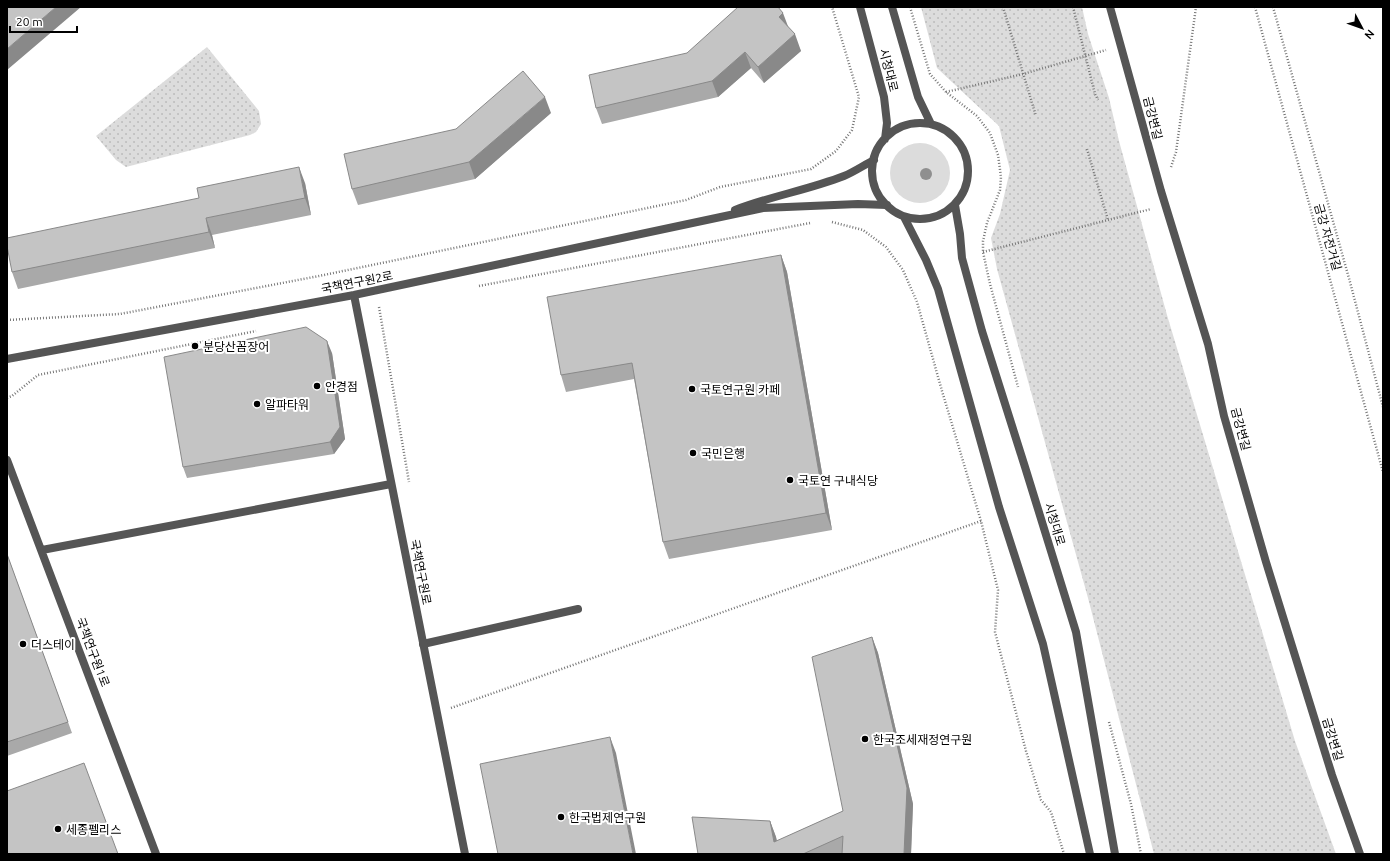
<svg xmlns="http://www.w3.org/2000/svg" width="1390" height="861" viewBox="0 0 1390 861" font-family="Ubuntu,'Noto Sans KR',sans-serif">
	<defs>
		<pattern id="park-dots" width="8" height="8" patternUnits="userSpaceOnUse"><rect width="8" height="8" fill="#dcdcdc"/><path d="M2 2h.1M6 6h.1" fill="none" stroke="#bbb" stroke-width="1.8" stroke-linecap="round"/></pattern>
	</defs>
	<rect width="100%" height="100%" fill="#fff"/>
	<path fill="#dcdcdc" d="M890 173a30 30 0 1 1 60 0a30 30 0 1 1-60 0Z"/>
	<path fill="url(#park-dots)" d="M921,7H1082L1088,34L1109,98L1119,141L1167,315L1295,741L1336,854H1154L1088,598L997,269L991,238L1000,214L1010,170L999,126L937,68Z
		M207,47L259,111L261,124L256,132L250,135L126,167L116,160L96,136Z"/>
	<g fill="none" stroke-linecap="round" stroke-linejoin="round">
		<path stroke="#777" stroke-width="2.5" stroke-dasharray="1 2" stroke-linecap="butt" d="M910,7L930,74L946,92L977,116L990,133L998,155L1001,177L1000,190L987,223L983,241V252L990,284L1018,387
			M1003,7L1036,116
			M1073,7L1095,94L1098,100
			M1255,7L1383,472
			M1273,7L1350,282L1383,407
			M946,92L1023,74L1106,50
			M1087,149L1108,220
			M1171,167L1176,152L1196,7
			M832,222L863,230L886,247L903,270L917,302L942,391L981,521L998,590L995,632L1026,751L1041,800L1051,812L1064,854
			M983,252L1151,209
			M479,286L810,223
			M379,307L409,482
			M7,320L120,314L319,276L686,200L720,187L811,169L836,151L852,130L859,97L832,7
			M7,398L12,396L38,375L256,331
			M451,708L981,521
			M1109,722L1131,804L1141,854"/>
		<path stroke="#555" stroke-width="8" d="M1110,7L1161,191L1208,344L1224,416L1266,562L1332,775L1360,854
			M423,644L578,609"/>
		<path stroke="#555" stroke-width="8" d="M735,210C771,196 808,190 844,176C854,172 864,165 874,160
			M354,295L465,854
			M7,359L354,295L763,208L858,204L887,205
			M7,460L156,854
			M42,550L391,484"/>
		<path stroke="#555" stroke-width="8" d="M860,7L884,97L887,123L885,139
			M892,7L918,97L931,124
			M872 171a48 48 0 1 1 96 0a48 48 0 1 1-96 0Z
			M955,205L960,234L962,258L982,331L1025,467L1076,632L1115,854
			M904,217L926,260L938,289L999,507L1043,644L1090,854"/>
	</g>
	<circle fill="#8f8f8f" cx="926" cy="174" r="6"/>
	<path fill="#a9a9a9" d="M789,28L801,51L764,83L751,68L718,97L602,124L596,108L687,53Z
		M551,113L475,179L358,205L352,189Z
		M305,183L311,215L212,235L215,248L18,289L12,272Z
		M781,255L787,272L832,530L669,559L663,542L634,379L566,392L561,375Z
		M332,353L345,439L334,454L187,478L183,467Z
		M7,554L72,733L7,756Z
		M872,637L878,653L913,804L911,854H698L770,821L776,837L777,841L843,811Z"/>
	<path fill="#898989" d="M56,7H81L7,70V49Z
		M783,13L789,29L779,17Z
		M795,34L801,51L764,83L758,67Z
		M745,52L751,68L718,97L712,81Z
		M545,97L551,113L475,179L469,162Z
		M299,167L305,183L311,215L305,198Z
		M206,218L212,235L215,248L209,232Z
		M781,255L787,272L832,530L826,513Z
		M327,341L332,353L345,439L334,454L330,442Z
		M872,637L878,653L913,804L911,854H904Z
		M610,737L616,753L636,854H633Z
		M770,821L776,837L779,854L774,842Z"/>
	<path fill="#c4c4c4" stroke="#898989" d="M7,7H56L7,49Z
		M738,7H778L783,13L779,17L795,34L758,67L745,52L712,81L596,108L589,75L687,53Z
		M523,71L545,97L469,162L352,189L344,154L456,129Z
		M299,167L305,198L206,218L209,232L12,272L7,246V238L199,198L197,188Z
		M781,255L826,513L663,542L632,363L561,375L547,297Z
		M306,327L327,341L340,427L330,442L183,467L164,357Z
		M7,554L68,722L7,742Z
		M872,637L907,788L904,854H842L843,836L803,854H698L692,817L770,821L774,842L843,811L812,657Z
		M610,737L633,854H498L480,764Z
		M84,763L118,854H7V791Z"/>
	<g fill="#000" stroke="#fff" stroke-width="1.5">
		<circle cx="195" cy="346" r="4"/>
		<circle cx="317" cy="386" r="4"/>
		<circle cx="692" cy="389" r="4"/>
		<circle cx="257" cy="404" r="4"/>
		<circle cx="693" cy="453" r="4"/>
		<circle cx="790" cy="480" r="4"/>
		<circle cx="23" cy="644" r="4"/>
		<circle cx="865" cy="739" r="4"/>
		<circle cx="561" cy="817" r="4"/>
		<circle cx="58" cy="829" r="4"/>
	</g>
	<g text-anchor="middle" dominant-baseline="central" stroke-width="4" stroke-linejoin="round" paint-order="stroke">
		<g font-size="12" fill="#000" stroke="#fff">
			<text transform="translate(889 70) rotate(76)">시청대로</text>
			<text transform="translate(1153 118) rotate(76)">금강변길</text>
			<text transform="translate(1328 237) rotate(74)">금강 자전거길</text>
			<text transform="translate(357 282) rotate(-11)">국책연구원2로</text>
			<text transform="translate(1241 429) rotate(75)">금강변길</text>
			<text transform="translate(1055 524) rotate(73)">시청대로</text>
			<text transform="translate(421 572) rotate(79)">국책연구원로</text>
			<text transform="translate(93 652) rotate(69)">국책연구원1로</text>
			<text transform="translate(1333 739) rotate(73)">금강변길</text>
		</g>
		<g font-size="12" fill="#000" stroke="#fff" text-anchor="start">
			<text x="203" y="346">분당산꼼장어</text>
			<text x="325" y="386">안경점</text>
			<text x="700" y="389">국토연구원 카페</text>
			<text x="265" y="404">알파타워</text>
			<text x="701" y="453">국민은행</text>
			<text x="798" y="480">국토연 구내식당</text>
			<text x="31" y="644">더스테이</text>
			<text x="873" y="739">한국조세재정연구원</text>
			<text x="569" y="817">한국법제연구원</text>
			<text x="66" y="829">세종펠리스</text>
		</g>
	</g>
	<rect width="1390" height="861" fill="none" stroke="#000000" stroke-width="16"/>
	<g transform="translate(1362 28) rotate(131)" stroke="#ffffff" stroke-width="3" paint-order="stroke">
	<path d="M0-3L7 15L0 10L-7 15Z" fill="#000000"/>
	<text y="-6" font-size="11" font-weight="bold" text-anchor="middle" fill="#000000">N</text>
	</g>
	<path d="M10 26v6h67v-6" fill="none" stroke="#000000" stroke-width="2"/>
	<text x="16" y="26" font-size="12" fill="#000000" stroke="#ffffff" stroke-width="3" paint-order="stroke">20 m</text>
</svg>
